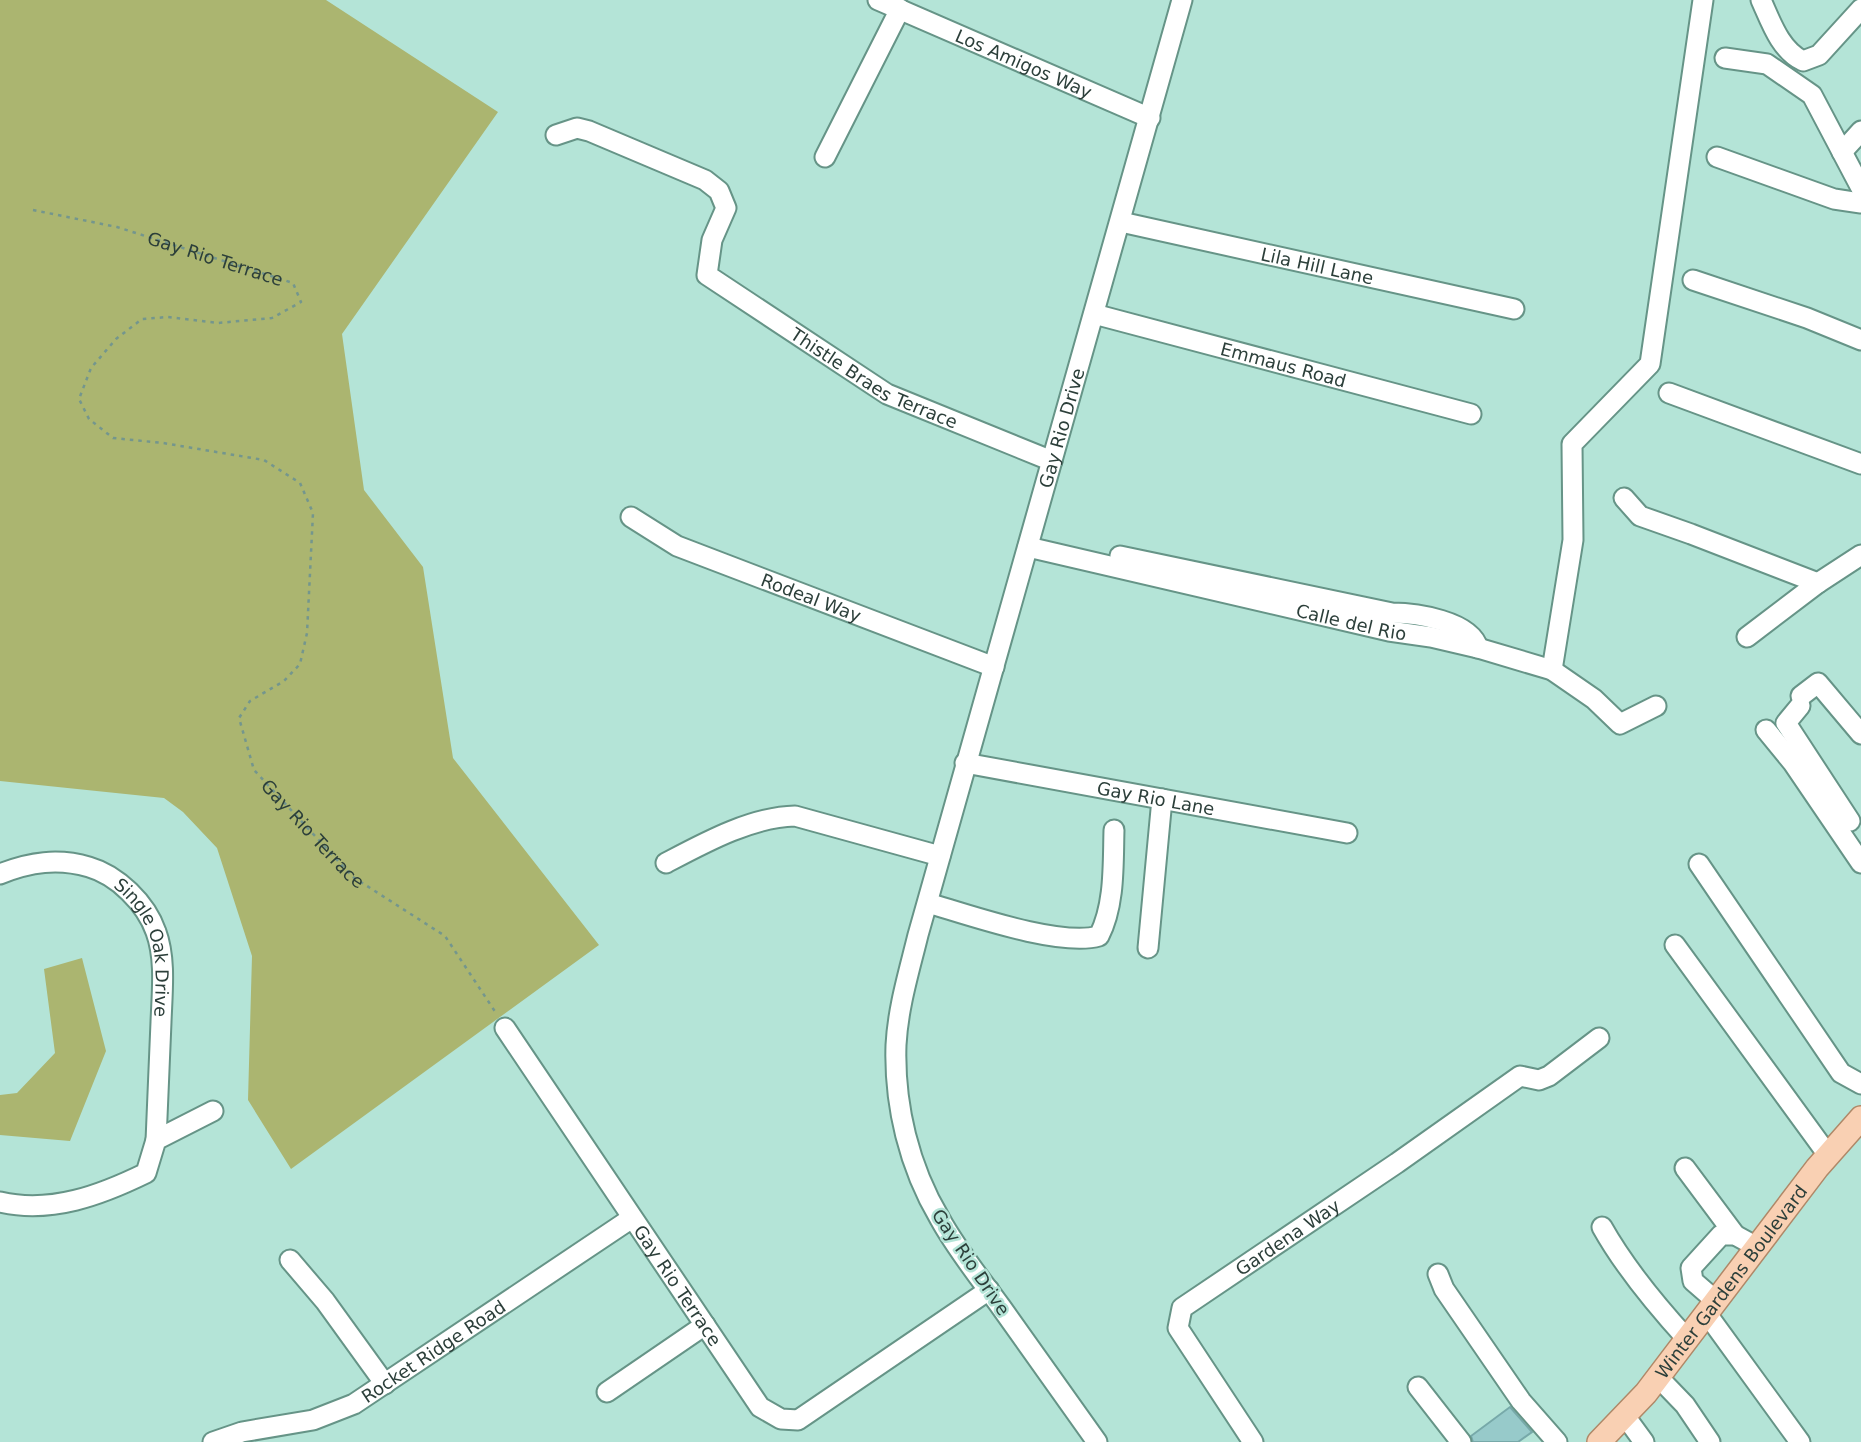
<svg xmlns="http://www.w3.org/2000/svg" width="1861" height="1442" viewBox="0 0 1861 1442" font-family="'DejaVu Sans',sans-serif">
	<rect width="100%" height="100%" fill="#b4e4d7"/>
	<path fill="#abb570" d="M0,0H326L498,112L342,334L364,490L423,567L453,758L599,945L291,1169L248,1100L252,956L217,848L183,812L164,798L0,781Z
		M82,958L106,1051L70,1141L0,1135V1095L17,1093L55,1053L44,969Z"/>
	<path fill="#97caca" stroke="#77a9a9" stroke-width="2" d="M1510,1407L1532,1432L1518,1442H1473L1471,1436Z"/>
	<g fill="none" stroke-linecap="round" stroke-linejoin="round">
		<g stroke="#669487" stroke-width="23">
			<g id="minor">
				<path id="s2" d="M878,0L1150,118"/>
				<path d="M1761,0C1771,22 1780,50 1803,61L1819,55L1861,9"/>
				<path d="M1725,58L1767,64L1812,95L1861,188"/>
				<path id="s3" d="M556,135L577,128L589,131L705,180L719,191L726,208L712,240L707,275L887,394L1052,461"/>
				<path d="M1842,152L1861,131"/>
				<path d="M825,157L900,9"/>
				<path d="M1717,157L1834,199L1861,203"/>
				<path id="s4" d="M1121,222L1514,309"/>
				<path d="M1693,280L1807,318L1861,340"/>
				<path id="s5" d="M1094,314L1471,414"/>
				<path d="M1669,393L1861,464"/>
				<path d="M1624,498L1640,516L1691,534L1818,583"/>
				<path id="s6" d="M631,517L677,546L994,667"/>
				<path id="s7" d="M1028,547L1389,631L1431,637L1478,648L1552,670L1594,699L1620,724L1656,706"/>
				<path d="M1120,556L1392,613C1416,613 1471,621 1478,648"/>
				<path d="M1747,637L1818,583L1861,555"/>
				<path d="M1552,670L1573,540L1572,444L1650,364L1703,0"/>
				<path d="M1801,696L1818,683L1861,734"/>
				<path d="M1800,706L1786,723L1850,821"/>
				<path d="M1766,730L1793,763L1861,863"/>
				<path id="s8" d="M965,763L1347,833"/>
				<path d="M666,863C704,843 751,817 795,816L940,856"/>
				<path d="M1699,864L1841,1073L1861,1084"/>
				<path id="s9" d="M0,874C30,862 58,858 89,867C117,875 146,903 156,932C166,959 162,993 161,1022C159,1062 158,1101 156,1140"/>
				<path d="M928,903C969,915 1060,947 1099,936C1115,905 1113,864 1114,830"/>
				<path d="M1675,945L1828,1155"/>
				<path d="M1148,948L1162,799"/>
				<path id="s10" d="M505,1028L760,1407L781,1419L798,1420L989,1290"/>
				<path d="M1685,1168L1735,1235"/>
				<path d="M0,1202C51,1214 101,1195 146,1173L156,1140L213,1111"/>
				<path d="M1602,1227C1625,1268 1655,1304 1687,1339"/>
				<path d="M290,1260L325,1301L385,1384"/>
				<path d="M1438,1274L1444,1289L1521,1401L1557,1442"/>
				<path d="M1716,1301L1693,1281L1691,1268L1721,1235H1735L1757,1247"/>
				<path d="M1707,1314L1800,1442"/>
				<path d="M1658,1377L1685,1405L1710,1442"/>
				<path d="M1418,1387L1461,1442"/>
				<path d="M607,1392L705,1325"/>
				<path d="M1625,1416L1644,1442"/>
				<path id="s11" d="M213,1442L242,1432L313,1420L354,1404L632,1218"/>
				<path id="s12" d="M1097,1442C1065,1397 1033,1352 1001,1307C980,1278 957,1250 940,1219C909,1167 894,1105 896,1045C898,1007 909,972 918,935L1182,0"/>
				<path id="s13" d="M1253,1442L1178,1328L1182,1308L1397,1163L1520,1076L1539,1080L1549,1076L1599,1038"/>
			</g>
		</g>
		<g stroke="#af8868" stroke-width="26">
			<g id="major">
				<path id="s14" d="M1599,1442L1646,1393L1817,1168L1861,1118"/>
			</g>
		</g>
		<path stroke="#74968d" stroke-width="2.5" stroke-dasharray="3.5 5" stroke-linecap="butt" id="s1" d="M33,210L117,227L293,283L301,302L272,318L218,323L168,317L142,319L116,339L91,368L79,399L89,419L113,438L163,443L264,460L300,483L313,513L307,633L300,664L284,681L250,701L239,718L254,770L353,877L445,936L496,1013"/>
		<use href="#minor" stroke="#fff" stroke-width="19"/>
		<use href="#major" stroke="#f9d0b3" stroke-width="23"/>
	</g>
	<g text-anchor="middle" dominant-baseline="central" stroke-width="5" stroke-linejoin="round" paint-order="stroke">
		<g font-size="18" fill="#2c3f3a" stroke="#b4e4d7">
			<text stroke="none"><textPath href="#s2" startOffset="159">Los Amigos Way</textPath></text>
			<text stroke="none"><textPath href="#s1" startOffset="189">Gay Rio Terrace</textPath></text>
			<text stroke="none"><textPath href="#s4" startOffset="201">Lila Hill Lane</textPath></text>
			<text stroke="none"><textPath href="#s5" startOffset="196">Emmaus Road</textPath></text>
			<text stroke="none"><textPath href="#s3" startOffset="464">Thistle Braes Terrace</textPath></text>
			<text stroke="none"><textPath href="#s12" startOffset="1094">Gay Rio Drive</textPath></text>
			<text stroke="none"><textPath href="#s6" startOffset="198">Rodeal Way</textPath></text>
			<text stroke="none"><textPath href="#s7" startOffset="332">Calle del Rio</textPath></text>
			<text stroke="none"><textPath href="#s8" startOffset="194">Gay Rio Lane</textPath></text>
			<text stroke="none"><textPath href="#s1" startOffset="1216">Gay Rio Terrace</textPath></text>
			<text stroke="none"><textPath href="#s9" startOffset="198">Single Oak Drive</textPath></text>
			<text stroke="none"><textPath href="#s13" startOffset="284">Gardena Way</textPath></text>
			<text transform="translate(971 1262) rotate(56)">Gay Rio Drive</text>
			<text stroke="none"><textPath href="#s14" startOffset="208">Winter Gardens Boulevard</textPath></text>
			<text stroke="none"><textPath href="#s10" startOffset="310">Gay Rio Terrace</textPath></text>
			<text stroke="none"><textPath href="#s11" startOffset="242">Rocket Ridge Road</textPath></text>
		</g>
	</g>
</svg>
